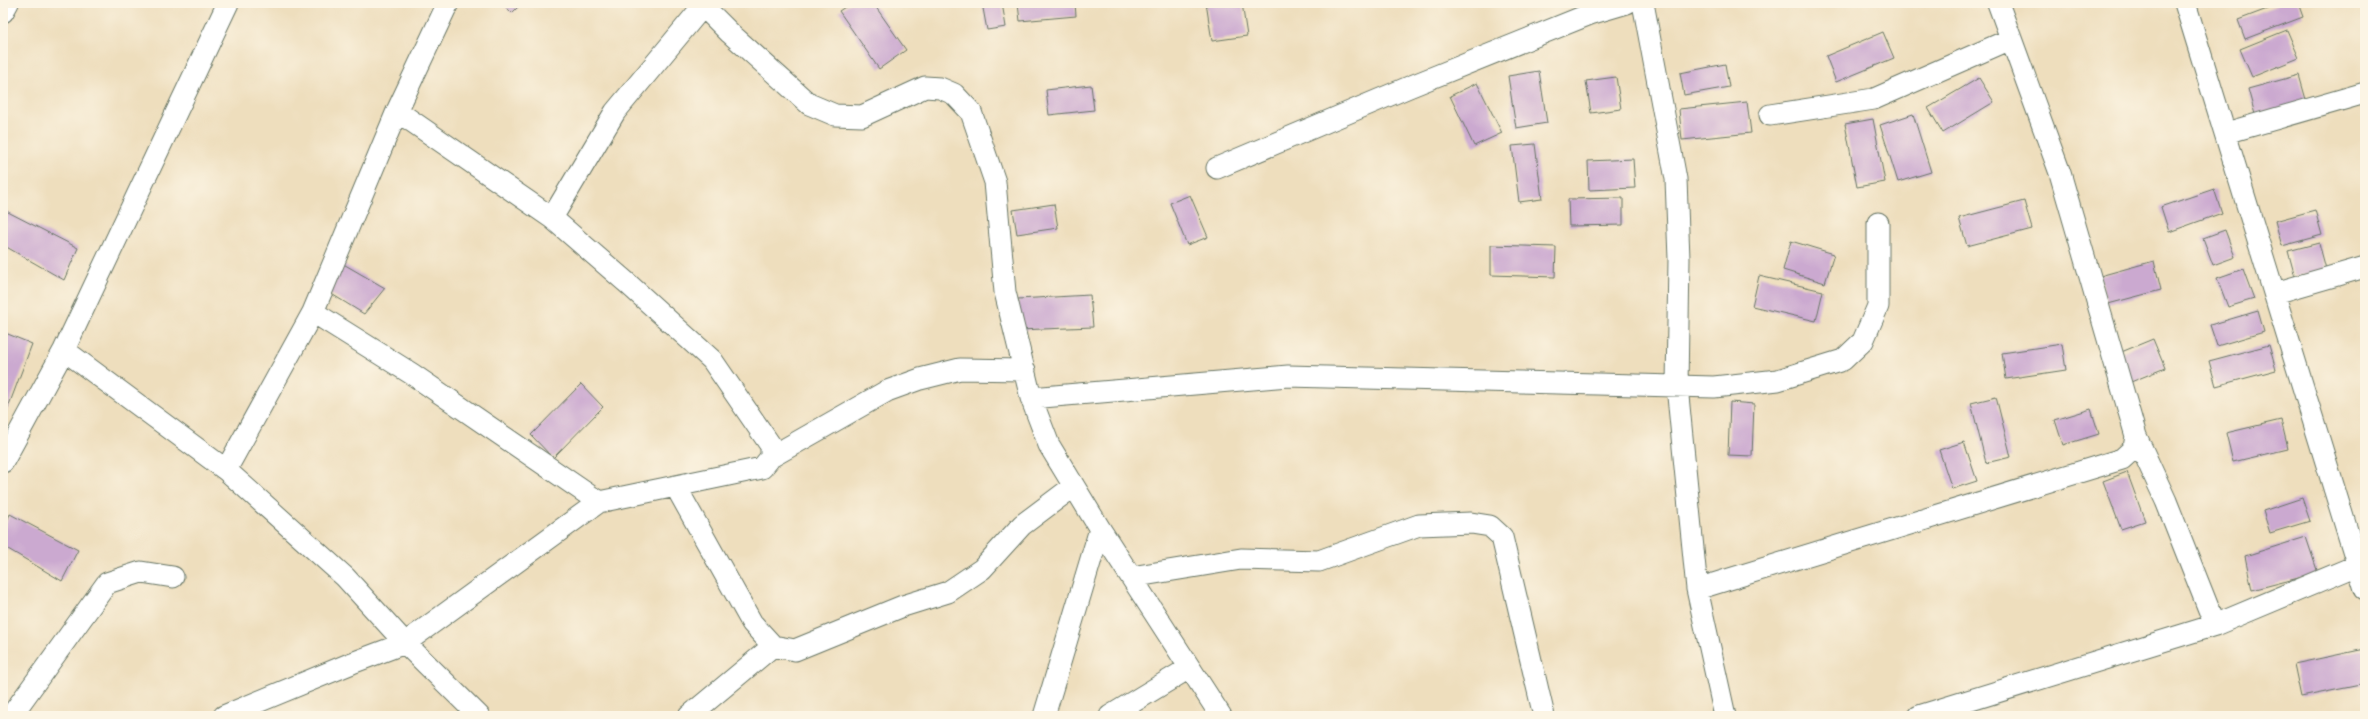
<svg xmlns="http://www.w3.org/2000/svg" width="2368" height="719" viewBox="0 0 2368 719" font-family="Delius,sans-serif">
	<rect width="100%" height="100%" fill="#fcf5e5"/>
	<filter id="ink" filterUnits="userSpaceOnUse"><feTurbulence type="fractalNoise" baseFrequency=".025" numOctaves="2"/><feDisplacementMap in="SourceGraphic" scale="8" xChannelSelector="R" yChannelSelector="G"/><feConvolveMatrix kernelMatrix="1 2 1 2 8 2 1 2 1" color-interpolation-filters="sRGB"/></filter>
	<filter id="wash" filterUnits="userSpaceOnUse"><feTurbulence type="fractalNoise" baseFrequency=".012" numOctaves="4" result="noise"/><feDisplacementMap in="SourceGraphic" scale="16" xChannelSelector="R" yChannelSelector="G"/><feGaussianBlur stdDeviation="0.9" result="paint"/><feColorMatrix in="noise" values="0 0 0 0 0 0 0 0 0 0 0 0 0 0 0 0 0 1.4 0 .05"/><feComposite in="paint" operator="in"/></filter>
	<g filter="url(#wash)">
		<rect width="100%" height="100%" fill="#eedebd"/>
		<g id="blocks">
			<path fill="#cba9d0" d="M502,3H522L512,13Z
				M851,3H873L906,50L879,69L839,11Z
				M982,3H1002L1006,27L987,30Z
				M1033,3H1075L1076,16L1020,21L1018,4Z
				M1206,3H1242L1247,36L1212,41Z
				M2283,3H2298L2303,17L2245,39L2238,20Z
				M2287,30L2299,58L2252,77L2240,49Z
				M1883,32L1894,58L1836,82L1826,56Z
				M1725,64L1729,87L1684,95L1680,73Z
				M1539,71L1547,123L1516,128L1508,76Z
				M2299,75L2307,103L2256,118L2248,89Z
				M1616,77L1621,109L1591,113L1586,81Z
				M1979,78L1994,102L1943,133L1928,108Z
				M1477,83L1502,133L1474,146L1450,96Z
				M1091,85L1094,110L1049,115L1046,90Z
				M1747,102L1751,133L1682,140L1679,109Z
				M1913,114L1931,172L1898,182L1880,125Z
				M1873,119L1885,182L1857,187L1845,124Z
				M1535,144L1542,199L1519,202L1512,146Z
				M1633,159L1635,188L1589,190L1588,161Z
				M2214,189L2222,213L2169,232L2161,207Z
				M1190,195L1208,237L1187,245L1170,203Z
				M1623,198V225L1569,226L1568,199Z
				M2024,201L2032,229L1967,246L1959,218Z
				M1054,204L1058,228L1017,234L1013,210Z
				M2315,210L2322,235L2282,246L2275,221Z
				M6,211L78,248L64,280L3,245V219Z
				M2225,230L2235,257L2213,265L2203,238Z
				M1791,241L1834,254L1825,283L1783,270Z
				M2319,243L2326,269L2295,277L2288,251Z
				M1491,245L1556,247L1555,277L1491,275Z
				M2154,261L2161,290L2108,304L2100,276Z
				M340,262L385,288L364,314L325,290Z
				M2243,269L2254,299L2228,307L2217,278Z
				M1759,276L1823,291L1816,321L1752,306Z
				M1090,295L1093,327L1018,330V299Z
				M2258,311L2264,332L2217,346L2210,325Z
				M3,332L32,344L6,413L3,412Z
				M2153,339L2165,368L2126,384L2114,355Z
				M2062,344L2066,370L2006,379L2002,353Z
				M2269,345L2276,370L2216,386L2209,361Z
				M581,384L603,407L553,458L531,435Z
				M1996,397L2011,457L1986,463L1971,403Z
				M1730,402L1754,404L1752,456L1728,455Z
				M2091,409L2099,434L2063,445L2055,420Z
				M2281,420L2288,449L2233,462L2226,433Z
				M1964,442L1977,481L1952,489L1939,450Z
				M2127,472L2145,521L2121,529L2103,481Z
				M2302,498L2310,521L2270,533L2263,511Z
				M10,514L78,550L62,581L3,546V530Z
				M2306,537L2318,573L2252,590L2245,556Z
				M2365,649V684L2301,697L2294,664Z"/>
		</g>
	</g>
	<g filter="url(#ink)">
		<use href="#blocks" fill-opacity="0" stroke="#677564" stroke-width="1"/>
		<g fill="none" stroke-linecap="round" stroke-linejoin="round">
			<g stroke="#677564" stroke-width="23">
				<path id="minor" d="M700,3L730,33L809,104L835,115L862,116L925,87L940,88L954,94L971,112L995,182L1005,292L1031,398L1049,445L1100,529L1221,716
					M1643,3L1676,179L1679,259L1677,386L1697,589L1725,716
					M2185,3L2365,589
					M3,12L8,3
					M397,111L552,218L626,282L712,360L771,446V457
					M1770,115L1874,99L2011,39
					M2226,133L2365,93
					M1217,168L1409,87L1590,14L1627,3
					M552,218L615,112L703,6
					M2275,293L2365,267
					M313,312L412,374L599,502
					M64,350L226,470L345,577L405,643L479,716
					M1031,398L1288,376L1714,387L1778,380L1843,360L1863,341L1878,306V223
					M2136,436L2166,501L2215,625
					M3,462L64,350L228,3
					M226,470L313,312L397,111L448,3
					M676,487L752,623L773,646L795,650L903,606L948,592L982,569L1022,525L1074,486
					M1131,577L1241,559L1319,561L1419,525L1471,523L1490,526L1502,537L1544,716
					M1697,589L2122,459L2134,448L2136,436L2060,173L1998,3
					M11,716L107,583L141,572L173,577
					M224,716L352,663L405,643L599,502L762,468L771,457L887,391L920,379L960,369L1025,370
					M689,716L773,646
					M1044,716L1100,529
					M1110,716L1189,668
					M1919,716L2215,625L2358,565"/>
			</g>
			<use href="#minor" stroke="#fff" stroke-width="21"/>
		</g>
	</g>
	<rect width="2368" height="719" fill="none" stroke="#fcf5e5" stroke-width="16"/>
</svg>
